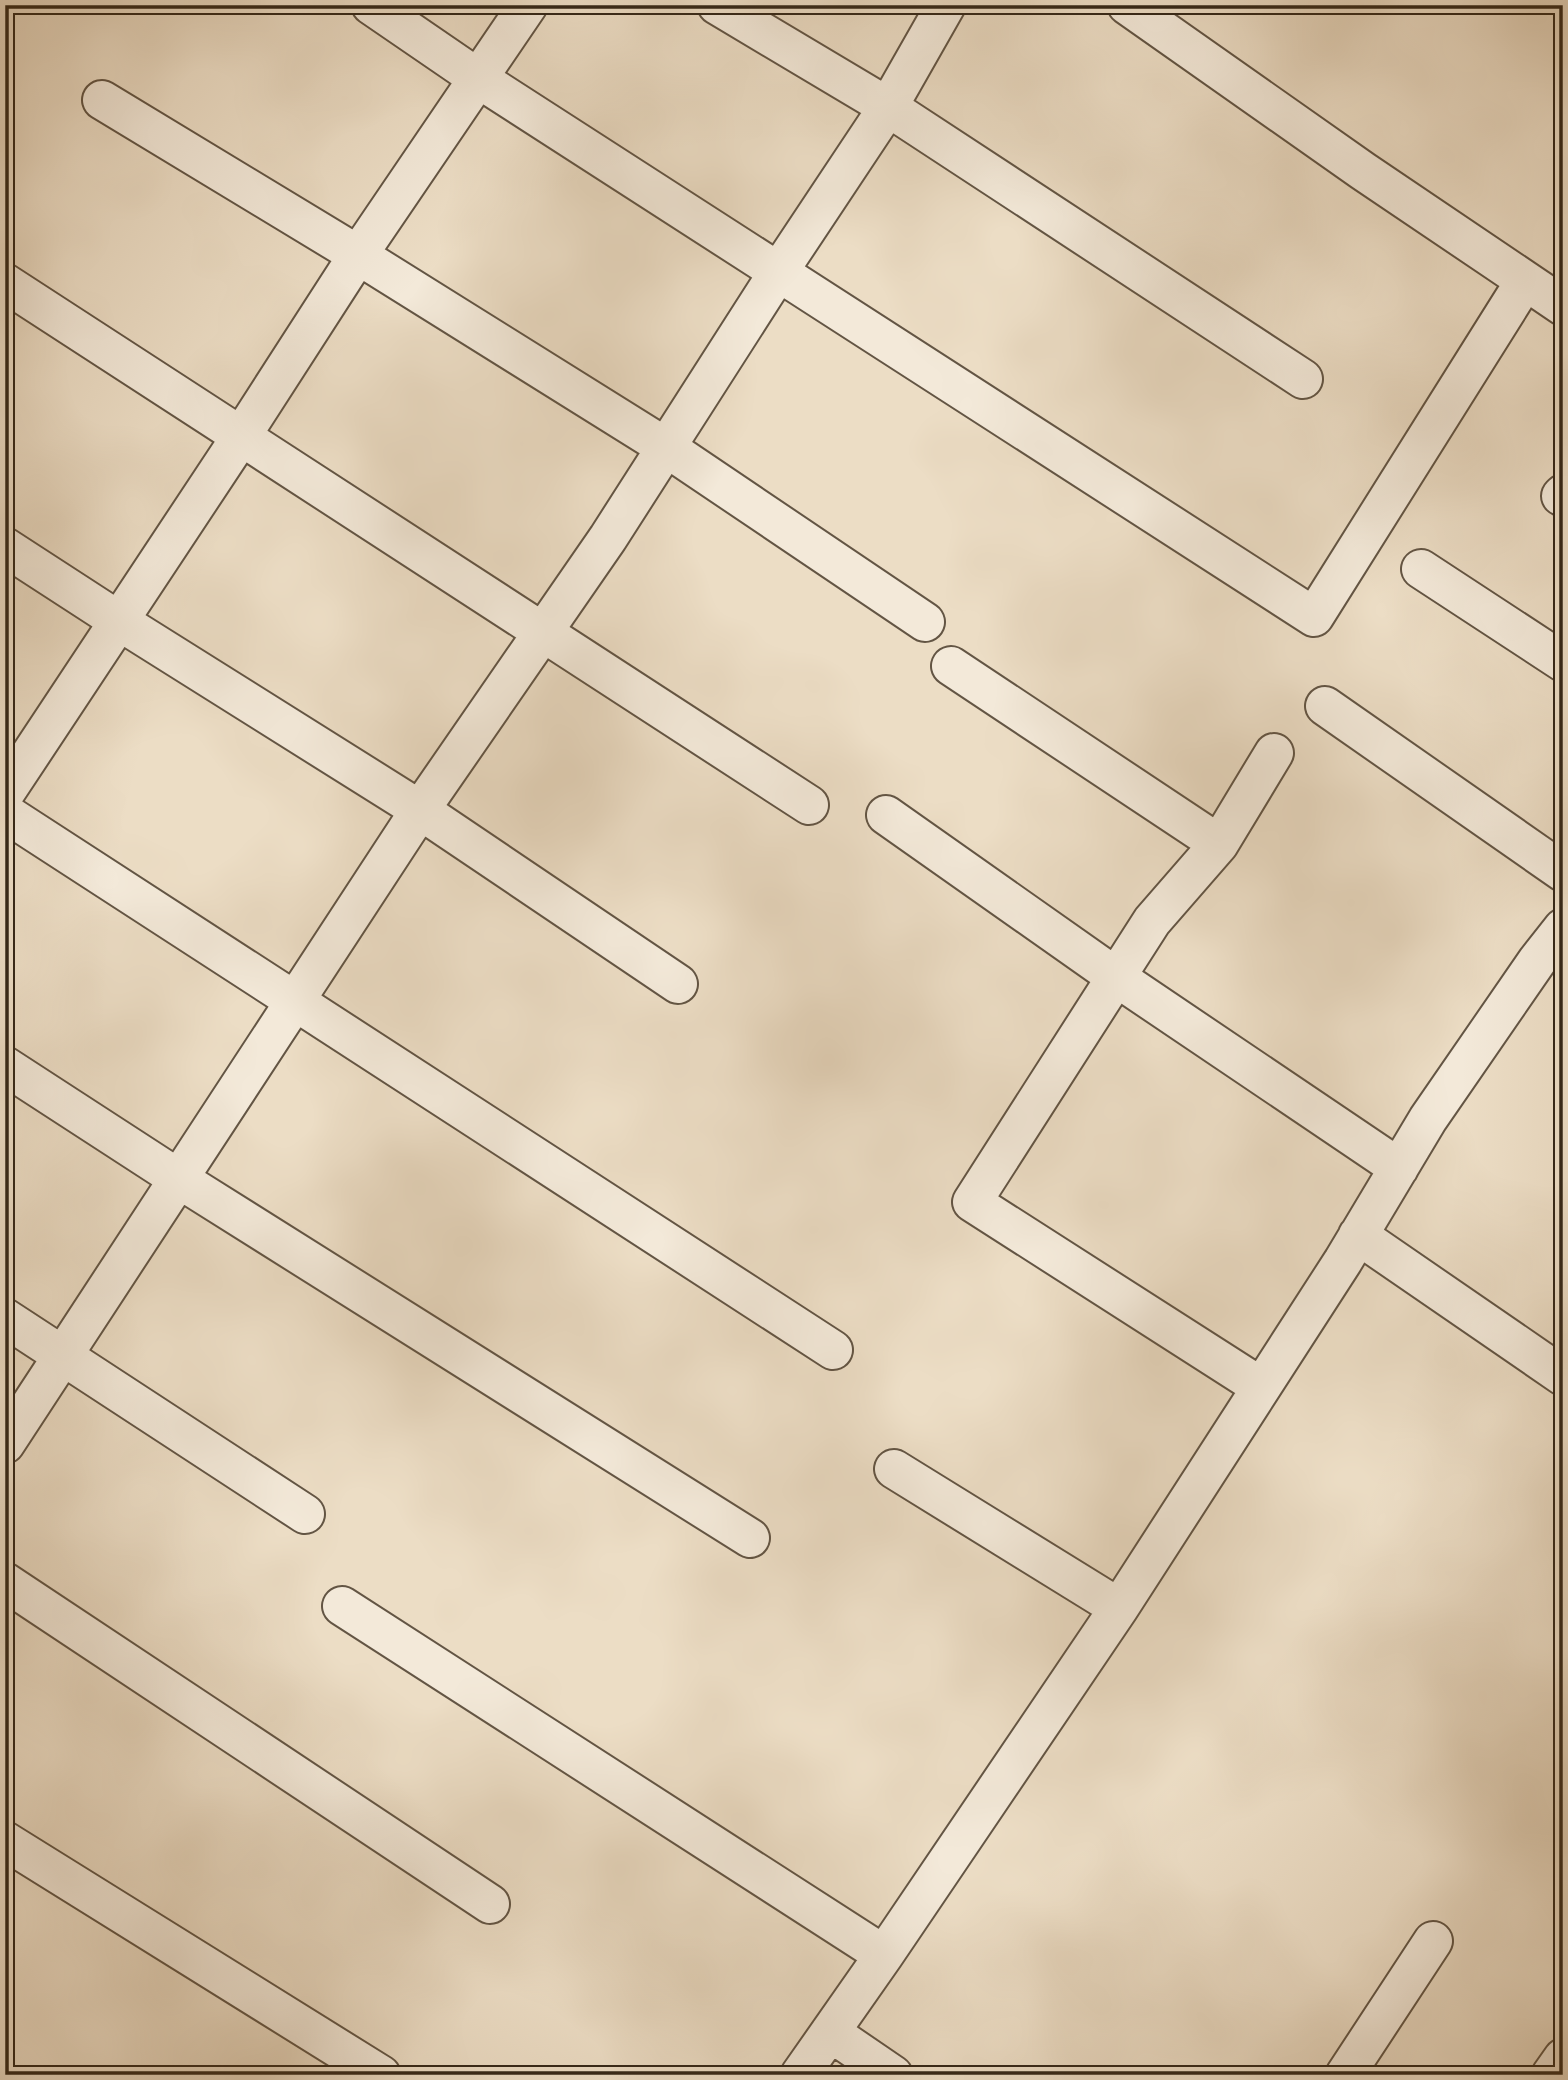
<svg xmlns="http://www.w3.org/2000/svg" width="1568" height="2080" viewBox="0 0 1568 2080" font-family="Alegreya,serif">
	<rect width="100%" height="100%" fill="#ecddc5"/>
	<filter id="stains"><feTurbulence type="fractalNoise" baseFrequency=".00286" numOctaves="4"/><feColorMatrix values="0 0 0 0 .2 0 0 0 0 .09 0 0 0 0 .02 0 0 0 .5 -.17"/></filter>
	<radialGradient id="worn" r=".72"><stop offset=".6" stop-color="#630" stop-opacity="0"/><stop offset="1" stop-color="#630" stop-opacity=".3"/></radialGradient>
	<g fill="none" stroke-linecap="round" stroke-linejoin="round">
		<g stroke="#635544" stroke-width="42">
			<path id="minor" d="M371,5L479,79L1314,617L1525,281
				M717,5L888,107L1303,379
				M1127,5L1363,171L1563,306
				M102,100L358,255L667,448L925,622
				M5,283L809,805
				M1561,496L1563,494
				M5,547L119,621L420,810L678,984
				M1421,569L1563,662
				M951,666L1219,844
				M1325,706L1563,872
				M5,793L242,435L358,255L528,5
				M5,813L833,1350
				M886,815L1116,977L1399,1168
				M5,1066L179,1179L750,1538
				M1358,1235L1563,1376
				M5,1318L305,1514
				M1261,1387L972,1202L1152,921L1219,844L1274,753
				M5,1444L420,810L608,538L779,271L888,107L946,5
				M894,1469L1119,1608
				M5,1582L490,1904
				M342,1606L884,1955
				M5,1841L381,2075
				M830,2032L893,2075
				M800,2075L884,1955L1119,1608L1343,1261L1428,1119L1537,961L1563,928
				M1345,2075L1433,1941
				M1551,2075L1563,2058"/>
		</g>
		<use href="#minor" stroke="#f3e9d9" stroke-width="38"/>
	</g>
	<rect width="1568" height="2080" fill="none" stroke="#ecddc5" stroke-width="28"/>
	<rect x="7" y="7" width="1554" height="2066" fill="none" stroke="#352819" stroke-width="3.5"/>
	<rect x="14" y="14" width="1540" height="2052" fill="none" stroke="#352819" stroke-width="2"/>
	<rect width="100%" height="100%" filter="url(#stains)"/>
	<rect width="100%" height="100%" fill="url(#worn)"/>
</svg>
